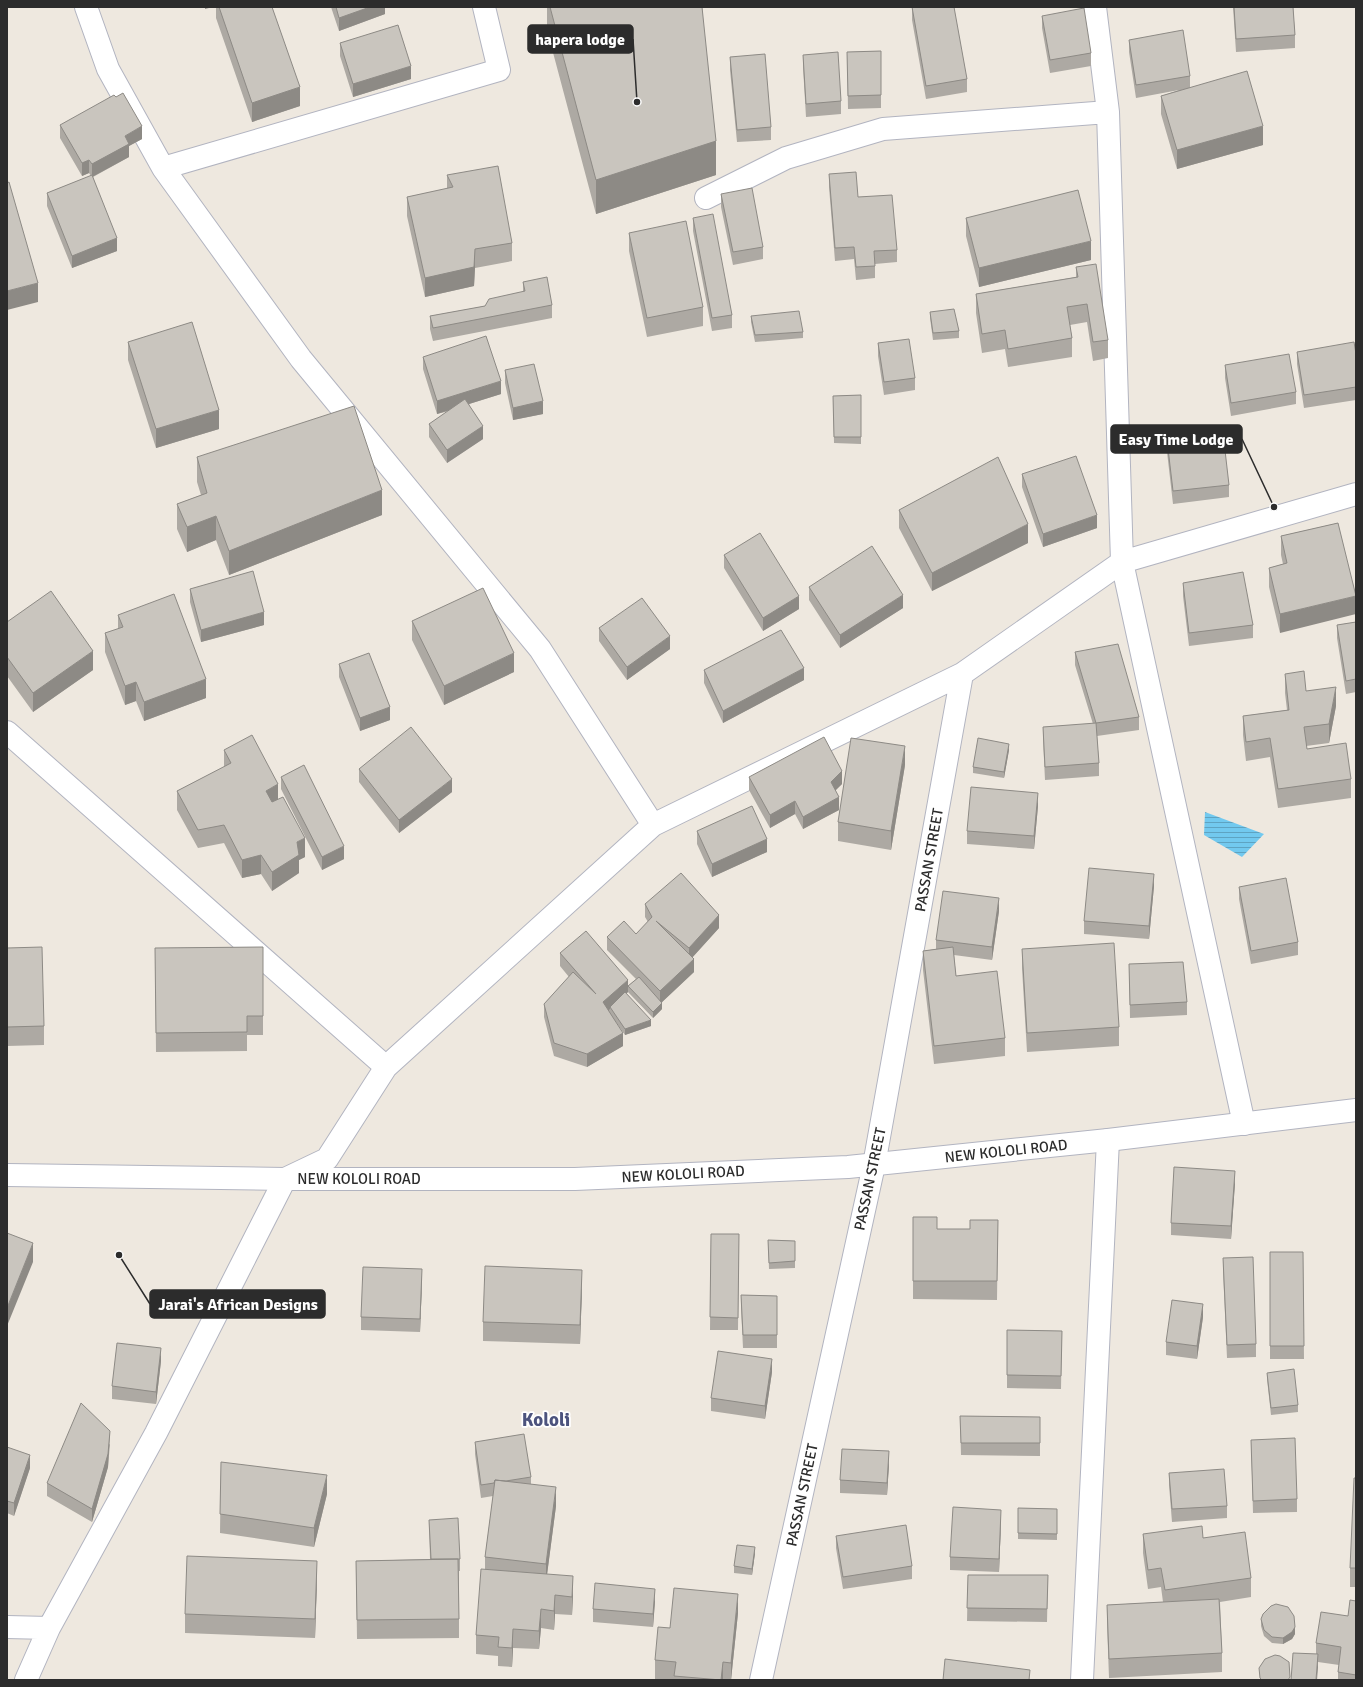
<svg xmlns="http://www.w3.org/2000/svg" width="1363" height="1687" viewBox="0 0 1363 1687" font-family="Signika,sans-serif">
	<defs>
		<pattern id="water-rules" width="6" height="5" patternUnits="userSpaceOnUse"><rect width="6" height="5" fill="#72c9ef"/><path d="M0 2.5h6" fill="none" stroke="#5ea3c2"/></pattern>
	</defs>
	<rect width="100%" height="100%" fill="#eee8df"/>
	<path fill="url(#water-rules)" d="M1205,812L1264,834L1242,857L1204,835Z"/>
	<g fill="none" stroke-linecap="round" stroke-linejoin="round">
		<g stroke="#b2b4c0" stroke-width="24">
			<path id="street" d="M86,7L108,69L163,168L301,359L540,649L653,825
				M1095,7L1108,112L1122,562L1244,1124
				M163,168L499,70L484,7
				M706,198L786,158L883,129L1108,112
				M7,732L386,1067
				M7,1627L49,1628
				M26,1680L49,1628L156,1433L285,1179L327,1159L386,1067L653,825L962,674L1122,562L1356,494
				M761,1680L874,1165L962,674
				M1082,1680L1108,1140"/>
		</g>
		<g stroke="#b2b4c0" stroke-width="24">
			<path id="secondary" d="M7,1175L285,1179H575L848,1167L1108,1140L1356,1110"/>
		</g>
		<use href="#street" stroke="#fff" stroke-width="22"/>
		<use href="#secondary" stroke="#fff" stroke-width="22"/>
	</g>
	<path fill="#ada9a3" d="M216,7H272L300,106L252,122L216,18Z
		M331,7H385V14L339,31Z
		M547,7H702L716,175L596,214L547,30Z
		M912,7L967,79V92L926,99L912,20Z
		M1233,7H1293L1295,35V48L1236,52Z
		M1042,16L1091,53V66L1050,73L1042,28Z
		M1129,40L1190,76V87L1263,145L1177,169L1161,114V96L1179,90L1136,98L1129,52Z
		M340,43L411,79L353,97L340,56Z
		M881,51V108L848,109L847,52Z
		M803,55L841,101V114L806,117L803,67Z
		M730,57L771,127V140L737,142L730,70Z
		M60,125L142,139L129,146V157L93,177L117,251L72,268L47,206V193L91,176L89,173L82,176L60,138Z
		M829,174L858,197L897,250V262L875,264V278L856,280L854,259L835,261L829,187Z
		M447,175L512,243V261L475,268L474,286L425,297L407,216V197L447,189Z
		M721,194L763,247V259L733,265L721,207Z
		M693,218L732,315V328L712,331L693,231Z
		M966,218L1091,260L979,287L966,236Z
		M629,233L703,307V326L647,337L629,251Z
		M1076,267L1108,340V358L1093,361L1087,322L1070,325L1072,338V357L1008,367L1005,349L982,353L976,313V294L1076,277Z
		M523,282L552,305V318L433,341L430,329V316L485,306L523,292Z
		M930,312L959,331V338L933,340L930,318Z
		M751,316L803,332V338L755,342L751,322Z
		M128,342L219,429L156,448L128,360Z
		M878,343L915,378V390L884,395L878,356Z
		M1297,352L1356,354V400L1304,408L1297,364Z
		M423,357L501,394L469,404L483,439L447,463L429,437V424L449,411L437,414L423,369Z
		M1225,365L1296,392V404L1231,416L1225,378Z
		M505,370L543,414L513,420L505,383Z
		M861,395V444L834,443L833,396Z
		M1167,440L1229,485V497L1173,504L1167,452Z
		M197,457L382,515L229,575L216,540L187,552L177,529V504L201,495L197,482Z
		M1022,474L1097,528L1043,547L1022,487Z
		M899,510L1028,543L932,591L899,528Z
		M1338,523L1280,633L1269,587V568L1283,564L1281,555V536Z
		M724,555L799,609L763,631L724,568Z
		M1183,583L1253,625V638L1189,646L1183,596Z
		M809,587L903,608L840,648L809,600Z
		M190,589L264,625L201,642L190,602Z
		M118,615L206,698L144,721L136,701L125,705L105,652V633L118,629Z
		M412,621L514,672L444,705L412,640Z
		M7,622L93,670L33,712L7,676Z
		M1356,622V692L1346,694L1337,638V625Z
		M599,628L670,649L627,680L599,641Z
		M1075,652L1139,717V730L1097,736L1099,763V776L1045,780L1043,739V727L1093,724L1075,665Z
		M339,664L390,720L360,731L339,677Z
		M704,670L804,680L723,723L704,683Z
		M1285,674L1306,691L1336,706L1329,743L1306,746L1307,749L1351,779V798L1278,808L1270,757L1246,761L1243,735V716L1287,710L1285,693Z
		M224,750L278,799L305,857L299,860V873L272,891L261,874L242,878L224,843L198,848L177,810V791L224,767Z
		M1009,750L1004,778L973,773V767Z
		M905,765L891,850L838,841V822Z
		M359,769L452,792L399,833L359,782Z
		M281,777L344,859L322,870L281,789Z
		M749,777L842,784L835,790L839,810L803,829L795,814L770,828L749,790Z
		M1038,806L1034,849L967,844V831Z
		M697,831L767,852L712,877L697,844Z
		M1154,886L1149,939L1084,934V921Z
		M1239,887L1298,942V955L1251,964L1239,899Z
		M645,904L719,928L692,958L694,972L662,1002V1009L653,1018L628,992L626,994L651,1026L625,1035L616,1022L623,1046L587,1067L554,1056L544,1017V1004L569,977L560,966V953L628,986L636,979L607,950V937L636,934L648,922L645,917Z
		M999,911L992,960L954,955L956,976L1005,1038V1056L934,1064L923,970V951L936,949V940Z
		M263,947V1035H247V1051L156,1052L155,948Z
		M7,948L44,1026V1045L7,1046Z
		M1022,949L1119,1027V1046L1027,1052L1022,968Z
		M1129,964L1187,1002V1015L1130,1018Z
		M1235,1183L1231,1239L1171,1235V1223Z
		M913,1217L937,1229H970L998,1220L997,1300L913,1299Z
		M711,1234H739L738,1330H710Z
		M768,1240L795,1241V1268L769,1269Z
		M1270,1252H1303L1304,1359H1270Z
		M1223,1258L1256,1344V1357L1227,1358L1223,1271Z
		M422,1282L420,1332L361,1330V1317Z
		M582,1289L580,1344L483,1341V1322Z
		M741,1295L777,1296V1348H743L741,1307Z
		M1203,1317L1197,1359L1166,1355V1342Z
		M1007,1330L1062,1331L1061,1389L1007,1388Z
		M161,1361L156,1404L112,1399V1386Z
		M772,1372L765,1419L711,1411V1398Z
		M1267,1373L1298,1405V1412L1271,1415L1267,1379Z
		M960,1416L1040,1417V1456L961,1455Z
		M1251,1440L1297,1499V1512L1253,1513Z
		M475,1442L531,1477V1484L556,1506L547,1574L573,1595L572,1615L555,1614L554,1630L541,1628L539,1649L513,1648L512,1667L498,1666V1656L476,1654V1635L485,1569V1557L493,1496L481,1498L475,1454Z
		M110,1444L108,1467L92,1522L47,1496V1483Z
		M7,1447L30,1468L14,1516L7,1513Z
		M221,1462L327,1494L314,1547L220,1533Z
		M889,1464L887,1495L840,1493V1480Z
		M1169,1473L1227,1506V1518L1172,1522L1169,1485Z
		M1356,1478V1587H1350V1568Z
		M1018,1508L1057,1509V1540L1018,1539Z
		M429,1520L460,1559V1571H459V1638L357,1639L356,1561L430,1559Z
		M1001,1522L999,1572L950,1570V1557Z
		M1143,1534L1203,1538L1251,1578V1597L1220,1602L1222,1653V1672L1109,1678L1107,1623V1605L1163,1602L1161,1587L1148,1589L1143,1553Z
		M836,1536L912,1566V1579L843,1589L836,1548Z
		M755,1553L752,1575L734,1573V1566Z
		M968,1575H1048L1047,1622L967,1621Z
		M317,1580L315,1638L185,1633V1614Z
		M655,1601L653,1627L593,1622V1609Z
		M1356,1601V1680H1338V1672L1339,1665L1318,1662V1667L1316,1654V1643L1348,1616Z
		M738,1613L731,1680H666L655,1679V1660L670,1628Z
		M1261,1619L1295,1634L1292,1639L1283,1644L1272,1643L1264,1636L1261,1626Z"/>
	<path fill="#8d8a85" d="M205,7H213L205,9Z
		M370,7H385V14L339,31V18Z
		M411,66V79L353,97V84Z
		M300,87V106L252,122V103Z
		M142,126V139L129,146V157L92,177V164L125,136Z
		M1263,126V145L1177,169V150Z
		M716,141V175L596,214V180Z
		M89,160V173L82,176V163Z
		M117,238V251L72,268V256Z
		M1091,241V260L979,287V268Z
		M475,249V268L474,286L425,297V278Z
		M38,283V302L7,310V291Z
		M501,381V394L437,414V401Z
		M543,401V414L513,420V408Z
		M219,410V429L156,448V429Z
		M483,426V439L447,463V450Z
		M382,490V515L229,575V551Z
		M1097,515V528L1043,547V534Z
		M216,516V540L187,552V527Z
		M1028,524V543L932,591V573Z
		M903,595V608L840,648V635Z
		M799,596V609L763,631V618Z
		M1356,596V614L1280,633V614Z
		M264,612V625L201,642V630Z
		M670,636V649L627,680V667Z
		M93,651V670L33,712V693Z
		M514,653V672L444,705V686Z
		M804,668V680L723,723V711Z
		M206,679V698L144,721V702Z
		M136,682V701L125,705V686Z
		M1336,687V706L1329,743V724Z
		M390,707V720L360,731V718Z
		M1009,744V750L1004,778V772Z
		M905,746V765L891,850V831Z
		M842,771V784L831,795V782Z
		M452,779V792L399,833V820Z
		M278,784V803L266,809V791Z
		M1038,793V806L1034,849V836Z
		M839,797V810L803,829V817Z
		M795,801V814L770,828V815Z
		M305,838V857L299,860V873L272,891V872L297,842Z
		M767,839V852L712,877V864Z
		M344,846V859L322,870V857Z
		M261,855V874L242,878V860Z
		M1154,874V886L1149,939V926Z
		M999,898V911L992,960V947Z
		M719,915V928L689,961V948Z
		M694,959V972L660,1004V991Z
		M628,980V992L610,1008V1007V1009L603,1014V1002Z
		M662,1003V1009L653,1018V1012Z
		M651,1020V1026L625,1035V1029Z
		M623,1033V1046L587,1067V1054Z
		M1235,1171V1183L1231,1239V1226Z
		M33,1243V1262L7,1326V1308Z
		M422,1269V1282L420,1332V1319Z
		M582,1270V1289L580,1344V1325Z
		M1203,1304V1317L1197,1359V1346Z
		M161,1348V1361L156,1404V1392Z
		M772,1359V1372L765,1419V1406Z
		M110,1431L108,1467L92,1522V1509Z
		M889,1451V1464L887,1495V1483Z
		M30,1455V1468L14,1516V1503Z
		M327,1475V1494L314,1547V1528Z
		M556,1487V1506L546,1583V1564Z
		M1001,1510V1522L999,1572V1559Z
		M755,1547V1553L752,1575V1569Z
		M317,1561V1580L315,1638V1619Z
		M573,1576V1595L572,1615V1597Z
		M655,1589V1601L653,1627V1614Z
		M738,1594V1613L731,1680V1663Z
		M555,1595V1614L554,1630V1611Z
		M541,1609V1628L539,1649V1631Z
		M1295,1627V1634L1292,1639L1283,1644V1638Z
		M513,1629V1648L512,1667V1648Z
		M1318,1654V1667L1317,1680H1316Z
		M723,1662V1680H721Z"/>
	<path fill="#c9c5be" stroke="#8d8a85" d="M219,7H272L300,87L252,103Z
		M336,7H370L339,18Z
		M550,7H702L716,141L596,180Z
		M912,7H954L967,79L926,86Z
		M1234,7H1293L1295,35L1236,39Z
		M1084,8L1091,53L1050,60L1042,16Z
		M398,25L411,66L353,84L340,43Z
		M1183,30L1190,76L1136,85L1129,40Z
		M881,51V95L848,96L847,52Z
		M838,52L841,101L806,104L803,55Z
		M765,54L771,127L737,130L730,57Z
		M1247,71L1263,126L1177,150L1161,96Z
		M123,93L142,126L125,136L129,144L92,164L89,160L82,163L60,125L114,95L116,97Z
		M498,166L512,243L475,249L474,267L425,278L407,197L453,187L447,175Z
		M856,172L858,197L892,195L897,250L874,251L875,266L856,267L854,247L835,248L829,174Z
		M92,175L117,238L72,256L47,193Z
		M9,182L38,283L7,291V183Z
		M752,188L763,247L733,252L721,194Z
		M1078,190L1091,241L979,268L966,218Z
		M713,214L732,315L712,318L693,218Z
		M686,221L703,307L647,318L629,233Z
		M1096,264L1108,340L1093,342L1087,304L1067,307L1072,338L1008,349L1005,330L982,334L976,294L1078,277L1076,267Z
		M547,277L552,305L433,328L430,316L485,306L489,299L525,291L523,282Z
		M954,309L959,331L933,333L930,312Z
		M799,311L803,332L755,335L751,316Z
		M192,322L219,410L156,429L128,342Z
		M486,336L501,381L437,401L423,357Z
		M909,339L915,378L884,382L878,343Z
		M1354,342L1356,354V387L1304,395L1297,352Z
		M1289,354L1296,392L1231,403L1225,365Z
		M534,364L543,401L513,408L505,370Z
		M861,395V437H834L833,396Z
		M465,399L483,426L447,450L429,424Z
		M354,406L382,490L229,551L216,516L187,527L177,504L207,493L197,457Z
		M1223,433L1229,485L1173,491L1167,440Z
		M1076,456L1097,515L1043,534L1022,474Z
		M998,457L1028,524L932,573L899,510Z
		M1338,523L1356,596L1280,614L1269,568L1287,563L1281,536Z
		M760,533L799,596L763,618L724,555Z
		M872,546L903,595L840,635L809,587Z
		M253,571L264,612L201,630L190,589Z
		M1243,572L1253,625L1189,633L1183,583Z
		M483,588L514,653L444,686L412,621Z
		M51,591L93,651L33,693L7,657V622Z
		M174,594L206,679L144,702L136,682L125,686L105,633L123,627L118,615Z
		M642,598L670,636L627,667L599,628Z
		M1356,622V679L1346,681L1337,625Z
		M781,630L804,668L723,711L704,670Z
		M1118,644L1139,717L1096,723L1075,652Z
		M369,653L390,707L360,718L339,664Z
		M1304,671L1306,691L1336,687L1329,724L1304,727L1307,749L1346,743L1351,779L1278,789L1270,738L1246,742L1243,716L1289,710L1285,674Z
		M1096,723L1099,763L1045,767L1043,727Z
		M411,727L452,779L399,820L359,769Z
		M252,735L278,784L266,791L272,802L283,797L305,838L297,842L299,855L272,872L261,855L242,860L224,825L198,830L177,791L231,763L224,750Z
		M824,737L842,771L831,782L839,797L803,817L795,801L770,815L749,777Z
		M851,738L905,746L891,831L838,822Z
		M978,738L1009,744L1004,772L973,767Z
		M304,765L344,846L322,857L281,777Z
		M971,787L1038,793L1034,836L967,831Z
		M752,806L767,839L712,864L697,831Z
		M1089,868L1154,874L1149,926L1084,921Z
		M681,873L719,915L689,948L656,921L694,959L660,991L607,937L624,921L636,934L652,917L645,904Z
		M1286,878L1298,942L1251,951L1239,887Z
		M943,891L999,898L992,947L936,940Z
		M586,931L628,980L603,1002L623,1033L587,1054L554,1043L544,1004L573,972L596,994L560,953Z
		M1114,943L1119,1027L1027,1033L1022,949Z
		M42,947L44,1026L7,1027V948Z
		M263,947V1016H247V1032L156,1033L155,948Z
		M953,947L956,976L997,971L1005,1038L934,1046L923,951Z
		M1183,962L1187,1002L1130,1005L1129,964Z
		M639,977L662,1003L653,1012L628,986Z
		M625,992L651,1020L625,1029L610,1007Z
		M1174,1167L1235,1171L1231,1226L1171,1223Z
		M913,1217H937V1229H970V1220H998L997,1281H913Z
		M7,1233L33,1243L7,1308Z
		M711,1234H739L738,1318L710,1317Z
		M768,1240L795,1241V1261L769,1263Z
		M1270,1252H1303L1304,1346H1270Z
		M1253,1257L1256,1344L1227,1345L1223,1258Z
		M485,1266L582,1270L580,1325L483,1322Z
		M363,1267L422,1269L420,1319L361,1317Z
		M741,1295L777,1296V1335H743Z
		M1172,1300L1203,1304L1197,1346L1166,1342Z
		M1007,1330L1062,1331L1061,1376L1007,1375Z
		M117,1343L161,1348L156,1392L112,1386Z
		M718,1351L772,1359L765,1406L711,1398Z
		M1294,1369L1298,1405L1271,1408L1267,1373Z
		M81,1403L110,1431L108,1454L92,1509L47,1483Z
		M960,1416L1040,1417V1443H961Z
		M524,1434L531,1477L506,1481L495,1480L494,1483L481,1485L475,1442Z
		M1295,1438L1297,1499L1253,1501L1251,1440Z
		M7,1447L30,1455L14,1503L7,1501Z
		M842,1449L889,1451L887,1483L840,1480Z
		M221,1462L327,1475L314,1528L220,1514Z
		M1224,1469L1227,1506L1172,1509L1169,1473Z
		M1354,1478H1356V1568H1350Z
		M495,1480L556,1487L546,1564L485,1557Z
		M953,1507L1001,1510L999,1559L950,1557Z
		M1018,1508L1057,1509V1534L1018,1533Z
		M458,1518L460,1559H431L429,1520Z
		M906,1525L912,1566L843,1577L836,1536Z
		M1202,1526L1203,1538L1245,1532L1251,1578L1165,1590L1161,1568L1148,1570L1143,1534Z
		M737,1545L755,1547L752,1569L734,1566Z
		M187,1556L317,1561L315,1619L185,1614Z
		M458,1559L459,1619L357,1620L356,1561Z
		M481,1569L573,1576L572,1597L555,1595L554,1611L541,1609L539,1631L513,1629L512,1648L498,1647L499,1637L476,1635Z
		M968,1575H1048L1047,1609L967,1608Z
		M595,1583L655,1589L653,1614L593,1609Z
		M674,1588L738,1594L731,1663L723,1662L721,1680L674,1676L676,1662L655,1660L658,1627L670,1628Z
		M1219,1599L1222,1653L1109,1659L1107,1605Z
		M1350,1600L1356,1601V1675L1338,1672L1341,1647L1316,1643L1321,1612L1348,1616Z
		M1276,1604L1288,1607L1294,1616L1295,1627L1292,1632L1283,1638L1272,1637L1264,1630L1261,1619L1263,1614L1271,1606Z
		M1293,1653L1318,1654L1316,1680H1291Z
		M1275,1655L1280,1656L1289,1662L1290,1677L1288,1680H1262L1260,1678L1259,1668L1265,1659Z
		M945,1659L1030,1670L1029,1680H943Z"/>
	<g text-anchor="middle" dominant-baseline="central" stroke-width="3.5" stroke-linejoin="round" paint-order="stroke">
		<g font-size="15" fill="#2c2c2c" stroke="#fff">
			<text transform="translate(929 860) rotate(-80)">PASSAN STREET</text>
			<text transform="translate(1006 1151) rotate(-6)">NEW KOLOLI ROAD</text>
			<text transform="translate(683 1174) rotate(-3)">NEW KOLOLI ROAD</text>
			<text x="359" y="1179">NEW KOLOLI ROAD</text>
			<text transform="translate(870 1179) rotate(-78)">PASSAN STREET</text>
			<text transform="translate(802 1495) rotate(-78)">PASSAN STREET</text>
		</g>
		<g font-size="19" font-weight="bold" fill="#4c537d" stroke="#fff">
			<text x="546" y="1420">Kololi</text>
		</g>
	</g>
	<path fill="none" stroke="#2c2c2c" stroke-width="1.5" d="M637 102L633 39M1274 507L1242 439M119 1255L150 1304"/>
	<g fill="#2c2c2c" stroke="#fff" stroke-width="1.5">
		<circle cx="637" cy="102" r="4"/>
		<circle cx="1274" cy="507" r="4"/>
		<circle cx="119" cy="1255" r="4"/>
	</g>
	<g fill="#2c2c2c" stroke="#2c2c2c" stroke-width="1.5">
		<rect x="528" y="25" width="105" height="28" rx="4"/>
		<rect x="1111" y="425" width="131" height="28" rx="4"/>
		<rect x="150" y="1290" width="175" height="28" rx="4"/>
	</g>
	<g font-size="16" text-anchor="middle" font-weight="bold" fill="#fff">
		<text x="580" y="45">hapera lodge</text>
		<text x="1176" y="445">Easy Time Lodge</text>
		<text x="238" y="1310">Jarai's African Designs</text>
	</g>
	<rect width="1363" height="1687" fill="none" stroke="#2c2c2c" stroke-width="16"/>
</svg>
